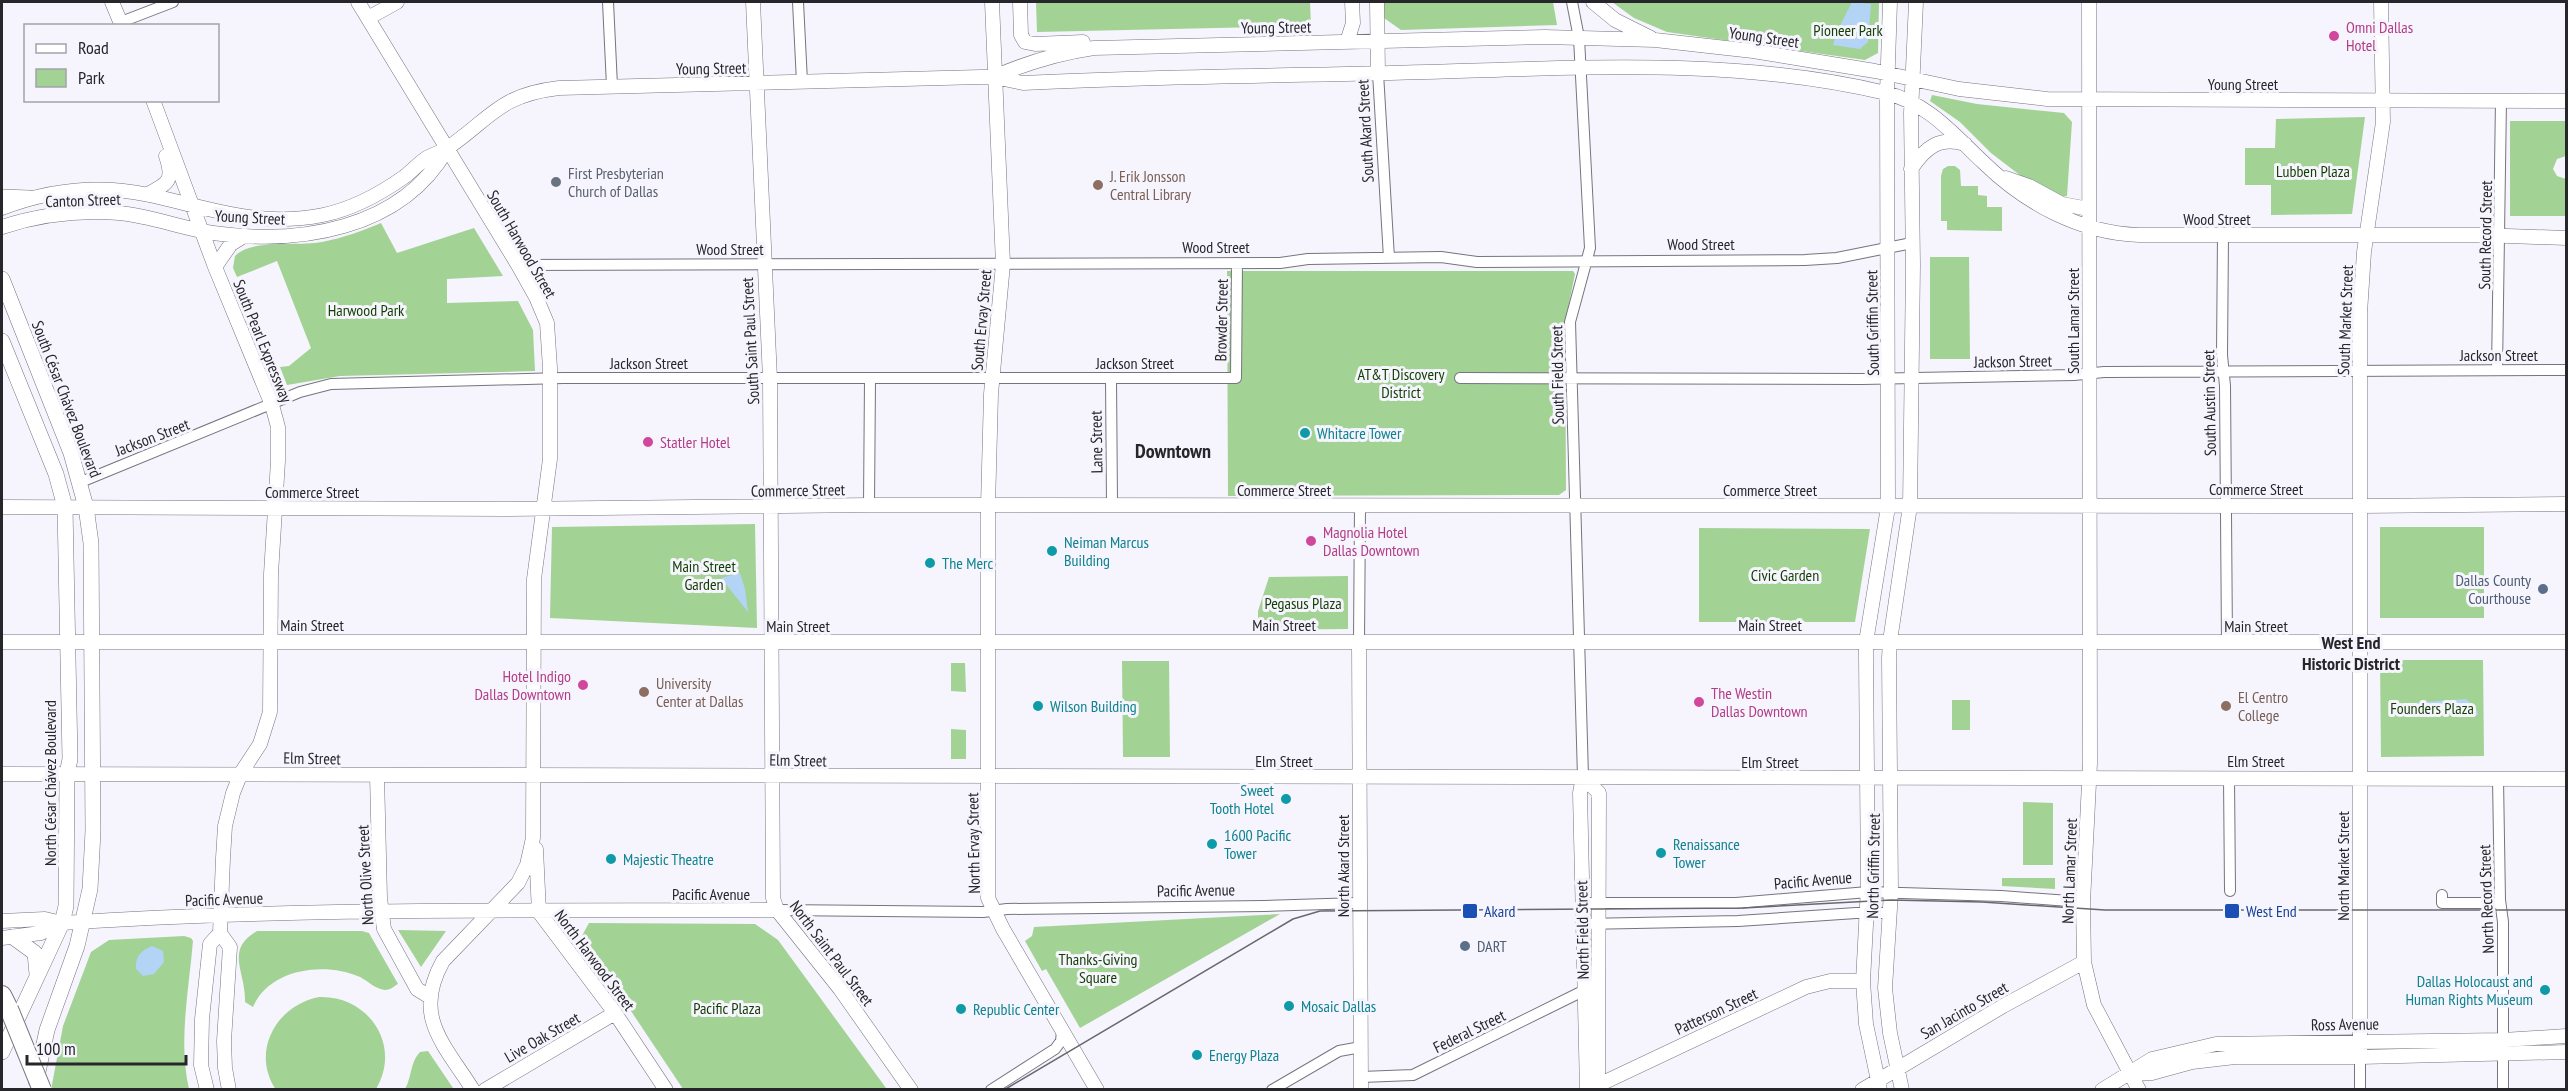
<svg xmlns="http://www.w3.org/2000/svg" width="2568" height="1091" viewBox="0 0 2568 1091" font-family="'PT Sans Narrow',sans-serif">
	<rect width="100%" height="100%" fill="#f6f4fd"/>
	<path fill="#a3d295" d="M1036,2H1310L1311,26L1037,32Z
		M1384,2H1553L1557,25L1401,30L1384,18Z
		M1612,2H1879L1878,53L1865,60L1667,32L1634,18Z
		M1932,95L1977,104L2064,113L2072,122L2067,196L2060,197L2021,176L1991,153L1960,122L1930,101Z
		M2365,117L2352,214L2271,215V185H2245V148H2275L2276,119Z
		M2510,121H2566V156L2557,159L2553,169L2557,176L2566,179V216H2510Z
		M1948,166H1955L1960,170L1961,186H1978V195L1987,196V207H2002V231L1947,230V221H1941V176L1943,169Z
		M381,223L397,253L474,228L503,276L447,279V303L518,301L533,330L535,371L340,376L287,385L280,367L289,366L311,348L277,261L237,277L233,268L235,256C252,238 298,247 322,242C343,238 362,231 381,223Z
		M1930,257H1969L1970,359H1930Z
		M1227,271H1573L1575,274L1565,323L1566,490L1559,495L1228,496Z
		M755,524L757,628L550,618L552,527Z
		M2380,527H2484V618H2380Z
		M1699,528L1870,529L1855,622H1699Z
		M1348,576V629L1258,630V611L1269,577Z
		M2380,660H2483L2484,756L2381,757Z
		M1122,661H1169L1170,757H1123Z
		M951,663H965L966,692L951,691Z
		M1970,700V730H1952V700Z
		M951,729L966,730V759H951Z
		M2023,802L2053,803V865H2023Z
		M2002,878H2055V889L2002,886Z
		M1280,914L1080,1028L1046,969L1042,971L1025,941L1032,936L1034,927Z
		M589,923L755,924L778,940L886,1088L683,1089L621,996L578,943Z
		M398,930L446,931L421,967Z
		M257,931H362L369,933L398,984C393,987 390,990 385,990C375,989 368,981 360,977C324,961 269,969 253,1007L245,1002C246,971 224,951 257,931Z
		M184,936L191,938L193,941C189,989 178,1042 189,1089L51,1090L63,1026L91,952L109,940Z
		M319,997C369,995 402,1046 376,1089L276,1090C250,1051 277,1005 319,997Z
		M428,1051L453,1088L405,1089C412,1077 410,1062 420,1052Z"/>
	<path fill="#b3d4f5" d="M1852,2L1871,4L1868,42L1860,49L1833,45C1836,32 1846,14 1852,2Z
		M740,573L745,589L748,612L721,578Z
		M2466,699L2470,703L2446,706L2477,710L2478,715L2461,714L2426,707L2401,709L2412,703Z
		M152,946L163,951L164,962L154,974L143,976L136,969C135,956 141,951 152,946Z"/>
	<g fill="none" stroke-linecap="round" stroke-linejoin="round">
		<g stroke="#76747e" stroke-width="12">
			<path id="street" d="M608,2L612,86
				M798,2L802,82
				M1572,2L1579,38L1590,248L1570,322L1583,777
				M121,22L173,2
				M1378,73L1389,258
				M2223,235L2222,355L2225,386L2227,642
				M518,265L1280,263L1308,259L1441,257L1477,262L1805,260L1837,258L1912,243
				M2497,370L2501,100
				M1111,378L1112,505
				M1460,378L1862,379L2074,375L2104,372L2566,370
				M81,482L300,392L331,384L563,378H1236L1237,263
				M869,505L870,379
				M1359,642L1360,507
				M2229,777L2230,891
				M2498,779L2500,900L2503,922V1090
				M2442,895V903H2500
				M1582,903H1736L1868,892L2001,896L2083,902
				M777,910L983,912L1007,909L1264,906L1359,903
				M1583,924L1738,921L1856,913H1890
				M2360,1057V1090
				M1361,1077L1413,1075L1585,990
				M991,1090L1055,1049L1061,1041L1062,1031
				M1272,1090L1339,1051L1361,1047"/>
		</g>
		<g stroke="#76747e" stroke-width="15">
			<path id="secondary" d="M112,2L122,26
				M358,2L518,265L536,297L547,323L550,368V459L534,579L533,838L527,865L518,883L443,961C412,1016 444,1044 473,1090
				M753,2L770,379L773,898L777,910L840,989L911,1090
				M992,2L1003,264L991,394L988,506V898L1003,929L1097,1090
				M1020,2L1021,35L1025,42L1035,44L1083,42
				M1377,2L1378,73
				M1593,2L1615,20L1651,38
				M2089,2L2090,763L2083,902L2084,962L2094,1005L2139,1090
				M368,18L397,2
				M1347,42L1353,23L1352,2
				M994,77C1026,63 1059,53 1094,48L1545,37L1655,40L1753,51L1875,71L1959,89L2047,99L2566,101
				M153,100L215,267L272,405L278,427V461L271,574L270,712L260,744L241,773L233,793L225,826L223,858L220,933L230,947L224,1041L225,1068L229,1090
				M1911,169C1925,148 1939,136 1965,144
				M2006,178L2029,186L2062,204L2089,209
				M148,194C169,183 174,180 166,156
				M2,208C49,190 98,184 149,195C210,208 258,228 323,215C352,209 380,194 404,177C412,171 418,164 425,159C433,154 442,152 449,147C493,116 500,95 559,88L981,77H994L1023,83C1157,76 1292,76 1426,72C1578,68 1736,57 1886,93C1928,103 1953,134 1984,163C2025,203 2080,233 2139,235H2481L2566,238
				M2,227C39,215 79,210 119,213C151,216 181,228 213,233C298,245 401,230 447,149
				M215,267L231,244L244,236
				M2,507L508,509L869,505L2361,506L2566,504
				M2,642H2566
				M1359,642L1361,1090
				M2,774L2566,779
				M377,775L380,898L384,929L417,989L430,997
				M1583,777L1599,793L1598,1090
				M1583,777L1580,793L1587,1090
				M536,849L539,912L615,1013L666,1090
				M2,921L45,919L62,923C300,907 539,911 777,910
				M2,938L41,933L62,923
				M2360,1057V313L2364,252L2383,122L2381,2
				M2130,1074L2152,1073L2192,1062L2235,1057H2360L2566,1052
				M1592,1088L1806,987L1830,981H1863
				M207,1090L201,1065L202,1019L210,944L220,933
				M485,1090L615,1013
				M1862,1090L2003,1006L2084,962
				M1880,1090L1866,1024L1863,981L1868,887L1866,657V642L1888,507L1887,93L1890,2
				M1902,1090L1890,1033L1885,988L1891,892L1889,658L1890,641L1910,506L1913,265L1911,113L1916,2
				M2102,1090L2152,1059L2216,1044L2503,1040L2566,1036"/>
		</g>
		<g stroke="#76747e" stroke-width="16">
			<path id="primary" d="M2,197L29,198
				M2,279L71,453L86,507L91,543L93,831L90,889L77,946L47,1030L36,1081
				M2,341L56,474L65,507L70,759L67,774L66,906L62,923L2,1052
				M13,937L35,953L37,974"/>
		</g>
		<g stroke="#76747e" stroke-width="20">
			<path id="highway" d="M2,995L9,1009"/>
		</g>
		<use href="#street" stroke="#fff" stroke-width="10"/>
		<use href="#secondary" stroke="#fff" stroke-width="14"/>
		<use href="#primary" stroke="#fff" stroke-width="15"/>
		<use href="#highway" stroke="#fff" stroke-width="18"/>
		<path stroke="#69686e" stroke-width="1.5" d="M1004,1090L1293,919L1320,911L1743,908L1891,900L1982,902L2105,910H2566"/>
		<g stroke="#76747e" stroke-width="20" stroke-linecap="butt">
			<path id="highway-bridge" d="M9,1009L42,1090"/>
		</g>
		<use href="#highway-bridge" stroke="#fff" stroke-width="18"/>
	</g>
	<g fill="#d1479c" stroke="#f6f4fd" stroke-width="2">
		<circle cx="2334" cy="36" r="6"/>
		<circle cx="648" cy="442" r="6"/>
		<circle cx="1311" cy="541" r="6"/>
		<circle cx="583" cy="685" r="6"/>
		<circle cx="1699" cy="702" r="6"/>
	</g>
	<circle fill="#6b7280" stroke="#f6f4fd" stroke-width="2" cx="556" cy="182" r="6"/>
	<g fill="#8d6e63" stroke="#f6f4fd" stroke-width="2">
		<circle cx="1098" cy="185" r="6"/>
		<circle cx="644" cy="692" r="6"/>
		<circle cx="2226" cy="706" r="6"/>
	</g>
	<g fill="#0f9aa8" stroke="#f6f4fd" stroke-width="2">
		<circle cx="1305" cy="433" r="6"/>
		<circle cx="1052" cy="551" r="6"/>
		<circle cx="930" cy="563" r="6"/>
		<circle cx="1038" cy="706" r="6"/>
		<circle cx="1286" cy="799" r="6"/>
		<circle cx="1212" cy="844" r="6"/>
		<circle cx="1661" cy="853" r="6"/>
		<circle cx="611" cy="859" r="6"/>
		<circle cx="2545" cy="990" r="6"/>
		<circle cx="1289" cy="1006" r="6"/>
		<circle cx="961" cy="1009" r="6"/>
		<circle cx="1197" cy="1055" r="6"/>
	</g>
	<g fill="#5c6f8a" stroke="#f6f4fd" stroke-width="2">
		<circle cx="2543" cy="589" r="6"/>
		<circle cx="1465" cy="946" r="6"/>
	</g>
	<g fill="#1a4fb4" stroke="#f6f4fd" stroke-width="2">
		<rect x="1462" y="903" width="16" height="16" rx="3"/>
		<rect x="2224" y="903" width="16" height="16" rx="3"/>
	</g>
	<g text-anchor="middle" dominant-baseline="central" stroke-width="6" stroke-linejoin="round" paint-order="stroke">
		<g font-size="16" fill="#27262a" stroke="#f6f4fd">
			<text transform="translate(1276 27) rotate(-1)">Young Street</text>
			<text transform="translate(1764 37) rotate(8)">Young Street</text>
			<text transform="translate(711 68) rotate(-1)">Young Street</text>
			<text x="2243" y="84">Young Street</text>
			<text transform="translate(1365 131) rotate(-93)">South Akard Street</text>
			<text transform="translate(83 200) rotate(-2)">Canton Street</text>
			<text transform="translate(250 217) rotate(3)">Young Street</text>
			<text x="2217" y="219">Wood Street</text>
			<text transform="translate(2485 235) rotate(-89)">South Record Street</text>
			<text transform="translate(522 244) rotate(60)">South Harwood Street</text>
			<text x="1701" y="244">Wood Street</text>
			<text x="1216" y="247">Wood Street</text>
			<text x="730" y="249">Wood Street</text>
			<text transform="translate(981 320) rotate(-85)">South Ervay Street</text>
			<text transform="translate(1221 320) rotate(-89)">Browder Street</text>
			<text transform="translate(2345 320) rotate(-88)">South Market Street</text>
			<text transform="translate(2073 321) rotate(-90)">South Lamar Street</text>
			<text transform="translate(1872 323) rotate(-91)">South Griffin Street</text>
			<text transform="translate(263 341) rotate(68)">South Pearl Expressway</text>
			<text transform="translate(750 341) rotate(-93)">South Saint Paul Street</text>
			<text x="2499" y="355">Jackson Street</text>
			<text transform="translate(2013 361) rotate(-1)">Jackson Street</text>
			<text x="649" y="363">Jackson Street</text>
			<text x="1135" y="363">Jackson Street</text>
			<text transform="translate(1557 375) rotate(-91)">South Field Street</text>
			<text transform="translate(67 399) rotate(69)">South César Chávez Boulevard</text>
			<text transform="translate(2209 403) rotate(-91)">South Austin Street</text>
			<text transform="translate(152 437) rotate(-21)">Jackson Street</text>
			<text transform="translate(1096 442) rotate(-91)">Lane Street</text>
			<text x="2256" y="489">Commerce Street</text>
			<text transform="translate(798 490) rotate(-1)">Commerce Street</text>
			<text x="1284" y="490">Commerce Street</text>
			<text x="1770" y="490">Commerce Street</text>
			<text x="312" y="492">Commerce Street</text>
			<text x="312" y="625">Main Street</text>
			<text x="1284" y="625">Main Street</text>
			<text x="1770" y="625">Main Street</text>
			<text x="798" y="626">Main Street</text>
			<text x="2256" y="626">Main Street</text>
			<text transform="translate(312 758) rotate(1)">Elm Street</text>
			<text transform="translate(798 760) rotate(1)">Elm Street</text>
			<text x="1284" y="761">Elm Street</text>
			<text x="2256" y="761">Elm Street</text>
			<text x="1770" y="762">Elm Street</text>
			<text transform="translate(50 783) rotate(-90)">North César Chávez Boulevard</text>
			<text transform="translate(973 843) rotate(-91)">North Ervay Street</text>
			<text transform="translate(1343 866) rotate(-90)">North Akard Street</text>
			<text transform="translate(1873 866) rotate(-89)">North Griffin Street</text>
			<text transform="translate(2343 866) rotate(-90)">North Market Street</text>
			<text transform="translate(2069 871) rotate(-88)">North Lamar Street</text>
			<text transform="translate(365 875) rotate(-93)">North Olive Street</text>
			<text transform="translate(1813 880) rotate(-5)">Pacific Avenue</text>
			<text transform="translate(1196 890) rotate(-1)">Pacific Avenue</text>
			<text x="711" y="894">Pacific Avenue</text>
			<text transform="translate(224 899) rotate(-2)">Pacific Avenue</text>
			<text transform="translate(2486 899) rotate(-92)">North Record Street</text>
			<text transform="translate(1582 930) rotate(-91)">North Field Street</text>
			<text transform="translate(832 953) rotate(53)">North Saint Paul Street</text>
			<text transform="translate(595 960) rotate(53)">North Harwood Street</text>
			<text transform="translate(1964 1010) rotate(-30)">San Jacinto Street</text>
			<text transform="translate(1716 1011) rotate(-25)">Patterson Street</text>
			<text transform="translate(2345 1024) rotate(-1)">Ross Avenue</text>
			<text transform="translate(1469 1031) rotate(-26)">Federal Street</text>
			<text transform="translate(542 1037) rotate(-30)">Live Oak Street</text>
		</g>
		<g font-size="16" fill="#b23c85" stroke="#f6f4fd" text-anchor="start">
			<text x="2346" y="27">Omni Dallas<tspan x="2346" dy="18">Hotel</tspan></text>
			<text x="660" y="442">Statler Hotel</text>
			<text x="1323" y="532">Magnolia Hotel<tspan x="1323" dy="18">Dallas Downtown</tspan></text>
			<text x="571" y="676" text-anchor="end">Hotel Indigo<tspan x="571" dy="18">Dallas Downtown</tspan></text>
			<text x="1711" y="693">The Westin<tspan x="1711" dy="18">Dallas Downtown</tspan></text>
		</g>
		<g font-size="16" fill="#113e00" stroke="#f6f4fd">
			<text x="1848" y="30">Pioneer Park</text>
			<text x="2313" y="171">Lubben Plaza</text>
			<text x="366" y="310">Harwood Park</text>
			<text x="1401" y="374">AT&amp;T Discovery<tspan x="1401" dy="18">District</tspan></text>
			<text x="704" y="566">Main Street<tspan x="704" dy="18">Garden</tspan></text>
			<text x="1785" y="575">Civic Garden</text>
			<text x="1303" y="603">Pegasus Plaza</text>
			<text x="2432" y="708">Founders Plaza</text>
			<text x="1098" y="959">Thanks-Giving<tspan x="1098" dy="18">Square</tspan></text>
			<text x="727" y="1008">Pacific Plaza</text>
		</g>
		<g font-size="16" fill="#5b616d" stroke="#f6f4fd" text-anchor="start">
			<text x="568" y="173">First Presbyterian<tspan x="568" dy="18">Church of Dallas</tspan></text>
		</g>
		<g font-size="16" fill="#785e54" stroke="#f6f4fd" text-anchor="start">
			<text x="1110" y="176">J. Erik Jonsson<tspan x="1110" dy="18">Central Library</tspan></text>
			<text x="656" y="683">University<tspan x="656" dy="18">Center at Dallas</tspan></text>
			<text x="2238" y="697">El Centro<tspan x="2238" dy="18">College</tspan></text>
		</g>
		<g font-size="16" fill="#0d838f" stroke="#f6f4fd" text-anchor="start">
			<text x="1317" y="433">Whitacre Tower</text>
			<text x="1064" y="542">Neiman Marcus<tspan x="1064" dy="18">Building</tspan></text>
			<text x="942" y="563">The Merc</text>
			<text x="1050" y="706">Wilson Building</text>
			<text x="1274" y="790" text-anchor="end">Sweet<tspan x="1274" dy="18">Tooth Hotel</tspan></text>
			<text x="1224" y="835">1600 Pacific<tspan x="1224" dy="18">Tower</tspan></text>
			<text x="1673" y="844">Renaissance<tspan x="1673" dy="18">Tower</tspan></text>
			<text x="623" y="859">Majestic Theatre</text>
			<text x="2533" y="981" text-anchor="end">Dallas Holocaust and<tspan x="2533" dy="18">Human Rights Museum</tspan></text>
			<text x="1301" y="1006">Mosaic Dallas</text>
			<text x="973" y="1009">Republic Center</text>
			<text x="1209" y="1055">Energy Plaza</text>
		</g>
		<g font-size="16" fill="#4e5e75" stroke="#f6f4fd" text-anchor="end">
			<text x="2531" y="580">Dallas County<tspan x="2531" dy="18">Courthouse</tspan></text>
			<text x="1477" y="946" text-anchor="start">DART</text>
		</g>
		<g font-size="16" fill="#164399" stroke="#f6f4fd" text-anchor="start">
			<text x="1484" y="911">Akard</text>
			<text x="2246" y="911">West End</text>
		</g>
		<g font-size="18" font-weight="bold" fill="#27262a" stroke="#f6f4fd">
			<text x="2351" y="642">West End<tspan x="2351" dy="21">Historic District</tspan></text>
		</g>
		<g font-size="20" font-weight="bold" fill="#27262a" stroke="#f6f4fd">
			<text x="1173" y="451">Downtown</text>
		</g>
	</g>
	<rect width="2568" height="1091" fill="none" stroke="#27262a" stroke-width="6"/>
	<rect x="24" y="24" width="195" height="78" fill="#f6f4fd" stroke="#a3a2a9" stroke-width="1.5"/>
	<rect x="36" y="44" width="30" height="9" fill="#ffffff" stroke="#a3a2a9" stroke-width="1.5"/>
	<text x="78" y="54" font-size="18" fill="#27262a">Road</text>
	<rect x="36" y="69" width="30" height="18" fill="#a3d295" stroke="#a3a2a9" stroke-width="1.5"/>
	<text x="78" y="84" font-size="18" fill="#27262a">Park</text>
	<path d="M27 1055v9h159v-9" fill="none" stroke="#27262a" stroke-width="3"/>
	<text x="36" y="1055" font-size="18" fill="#27262a" stroke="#f6f4fd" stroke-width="4.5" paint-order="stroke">100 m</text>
</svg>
